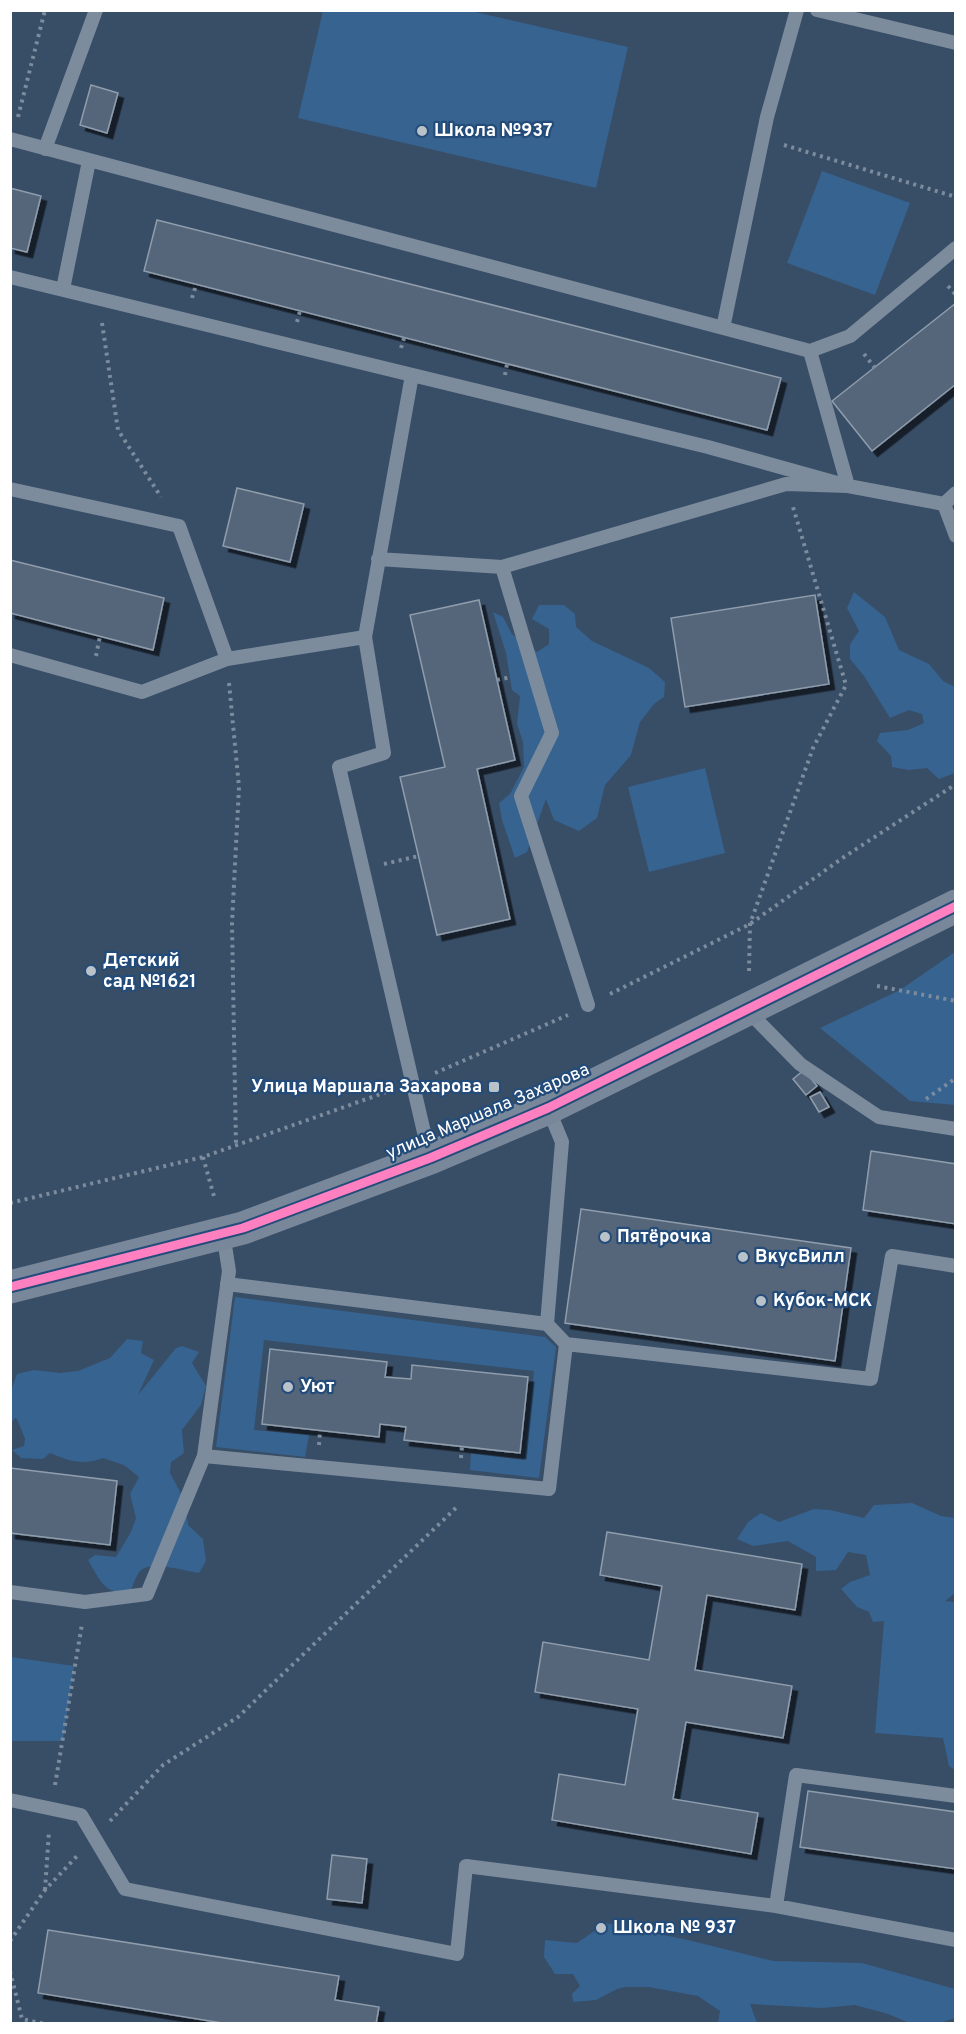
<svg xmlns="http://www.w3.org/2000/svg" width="966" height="2034" viewBox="0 0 966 2034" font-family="Overpass,sans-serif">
	<defs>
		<filter id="shadow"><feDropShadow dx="5.5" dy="5.5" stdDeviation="0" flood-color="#0009"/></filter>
	</defs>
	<rect width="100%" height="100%" fill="#384d66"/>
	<path fill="#376390" d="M323,11H471L628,47L596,188L298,118Z
		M822,171L910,203L875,295L787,263Z
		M854,592L885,617L899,650L929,664L943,681L955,687V773L939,779L927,768L909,770L892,767L891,756L877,741L880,733L908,730L924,723L922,714L909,710L890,718L864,676L850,659V644L859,631L847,608Z
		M539,605H564L575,614L576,627L592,641L649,668L665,682L664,697L654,704L640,722L631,755L605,785L597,818L579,831L554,820L546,799L527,852L515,858L502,820L499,803L510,794L524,767L523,742L517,724L520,696L512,690L506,653L493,612L503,617L512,634L537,652L549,644V629L532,619Z
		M705,768L725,853L649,872L628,787Z
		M955,952V1105L910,1101L820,1028L900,990Z
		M235,1297L545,1337L556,1347L539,1478L470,1470L471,1453L524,1460L534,1371L264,1340L254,1430L309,1435L305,1457L216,1447Z
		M127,1339L143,1341L141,1353L154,1360L138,1395L176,1348L182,1346L199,1352L192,1363L206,1386L201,1405L182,1430L184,1453L171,1462L170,1473L184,1499L188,1525L203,1539L206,1561L199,1573C185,1571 152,1561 141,1570C136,1575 133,1586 130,1592C104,1595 100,1580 88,1560L95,1555L116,1557L131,1532L136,1518L130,1494L139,1477L124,1465L103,1458C84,1466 68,1461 50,1453L43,1459L21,1458L12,1450L24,1446L25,1439L17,1419L15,1418L11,1423L10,1393L17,1374L34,1370L60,1373L78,1371L110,1358Z
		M912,1503L941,1516L955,1518V1593L945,1601L955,1602V1770L949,1766L943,1738L875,1733L884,1621L873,1622L869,1612L857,1607L841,1589L850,1582L870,1575L866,1555L848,1552L836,1570L816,1571V1557L788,1541L753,1546L737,1539L748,1522L761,1513L779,1522L814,1509L830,1510L864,1518L874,1505Z
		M11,1657L74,1666L63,1741H11Z
		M606,1923L688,1940L773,1961L862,1963L955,1989V2018L940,2023H909L888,2014L855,2005L822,2008L750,2004L757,2023H718L720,2011L698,1996L649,1987H625L617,1989L596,2000L573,2002L572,1994L580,1986L573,1974H555L544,1957L545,1940L577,1943Z"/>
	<path fill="#55667a" stroke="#8f9dac" stroke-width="1.5" filter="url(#shadow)" d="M91,85L118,93L107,133L80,125Z
		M10,188L41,196L27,252L10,248Z
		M157,220L781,378L767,430L144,271Z
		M956,303V384L872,451L832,401Z
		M237,488L304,504L290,562L223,546Z
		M10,560L164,598L153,650L10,613Z
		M815,595L829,684L685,707L671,618Z
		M479,600L515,760L477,769L510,919L437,935L400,777L445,767L410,615Z
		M804,1070L817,1086L806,1095L793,1079Z
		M820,1092L829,1107L819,1112L810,1097Z
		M871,1151L956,1164V1224L863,1210Z
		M581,1209L851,1248L835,1361L565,1323Z
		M270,1349L387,1362L385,1377L411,1379L412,1365L528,1377L520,1453L404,1440L406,1427L380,1424L379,1437L262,1424Z
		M10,1468L117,1481L110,1545L10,1533Z
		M607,1532L802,1564L795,1610L707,1595L695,1670L792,1686L783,1738L686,1722L673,1799L758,1813L751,1854L552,1820L559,1774L625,1785L638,1709L535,1692L543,1642L649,1660L662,1586L600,1575Z
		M808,1791L956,1812V1869L800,1847Z
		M332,1855L367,1859L362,1903L327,1899Z
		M48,1930L339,1976L335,2000L379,2007L376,2024H228L38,1993Z"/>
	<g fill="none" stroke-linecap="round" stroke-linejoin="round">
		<path stroke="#7c8c9d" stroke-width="4" stroke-dasharray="3 4.5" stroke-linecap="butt" d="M18,117L45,10
			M784,145L956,197
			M948,286L956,295
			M192,298L196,285
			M297,322L300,311
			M102,323L118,430L161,497
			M401,348L404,338
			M864,354L875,368
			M505,375L507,364
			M96,656L100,636
			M497,680L511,677
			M229,683L239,787L232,923L236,1147
			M384,864L419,856
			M749,971L750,924L813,748L846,685L793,507
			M877,986L956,1001
			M610,994L750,924L844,857L956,784
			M435,1073L568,1015
			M926,1099L956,1078
			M203,1157L215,1200
			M10,1203L203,1157L392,1090
			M319,1445L320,1431
			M461,1458L462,1446
			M55,1785L82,1624
			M110,1821L163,1765L238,1717L459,1505
			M45,1890L49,1831
			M10,1941L45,1890L78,1855
			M10,1971L22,2019L45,2024"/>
		<path stroke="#7c8c9d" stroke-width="14" d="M817,10L956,43
			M10,139L810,351
			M45,149L96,10
			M10,277L708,447L848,486L944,504L956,493
			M63,289L89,161
			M723,328L767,117L797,10
			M412,375L365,637L384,753L339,767L430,1158
			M10,489L179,526L227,659
			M944,504L956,536
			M378,559L502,567L786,484L848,486L810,351L850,336L956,248
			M502,567L552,733L521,796L588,1005
			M10,655L142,692L227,659L365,637
			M748,1011L800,1064L879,1117L956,1129
			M548,1108L562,1142L547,1324L566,1344L871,1379L892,1256L956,1266
			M227,1284L547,1324
			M204,1456L549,1489L566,1344
			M10,1592L85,1602L147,1594L204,1456L229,1271L223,1233
			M10,1800L81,1815L125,1889L457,1954L466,1866L776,1906L956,1940
			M776,1906L796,1775L956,1796"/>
		<path stroke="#788799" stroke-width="33" d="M10,1287L243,1228L430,1158L548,1108L956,906"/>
		<g stroke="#244c7a" stroke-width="13">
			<path id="cycleway" d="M10,1287L243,1228L430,1158L548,1108L956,906"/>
		</g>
		<use href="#cycleway" stroke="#ff80c0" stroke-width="9"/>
	</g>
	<g fill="#b9c1c9" stroke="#244c7a" stroke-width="2">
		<circle cx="422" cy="131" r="6"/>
		<circle cx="91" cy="971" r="6"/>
		<rect x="488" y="1081" width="12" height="12" rx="3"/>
		<circle cx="605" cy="1237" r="6"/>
		<circle cx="743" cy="1257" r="6"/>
		<circle cx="761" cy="1301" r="6"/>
		<circle cx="288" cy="1387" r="6"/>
		<circle cx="601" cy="1928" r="6"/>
	</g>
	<g text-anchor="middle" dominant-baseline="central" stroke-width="4.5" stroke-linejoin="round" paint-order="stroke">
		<g font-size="18" font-weight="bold" fill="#fff" stroke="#244c7a" text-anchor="start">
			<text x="434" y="131">Школа №937</text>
			<text x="103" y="961">Детский<tspan x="103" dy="21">сад №1621</tspan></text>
			<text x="482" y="1087" text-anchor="end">Улица Маршала Захарова</text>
			<text x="617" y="1237">Пятёрочка</text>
			<text x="755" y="1257">ВкусВилл</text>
			<text x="773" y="1301">Кубок-МСК</text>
			<text x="300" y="1387">Уют</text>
			<text x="613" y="1928">Школа № 937</text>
		</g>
		<g font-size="18" fill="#fff" stroke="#244c7a">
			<text transform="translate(488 1112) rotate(-23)">улица Маршала Захарова</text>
		</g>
	</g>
	<rect width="966" height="2034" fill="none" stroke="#ffffff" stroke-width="24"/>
</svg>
